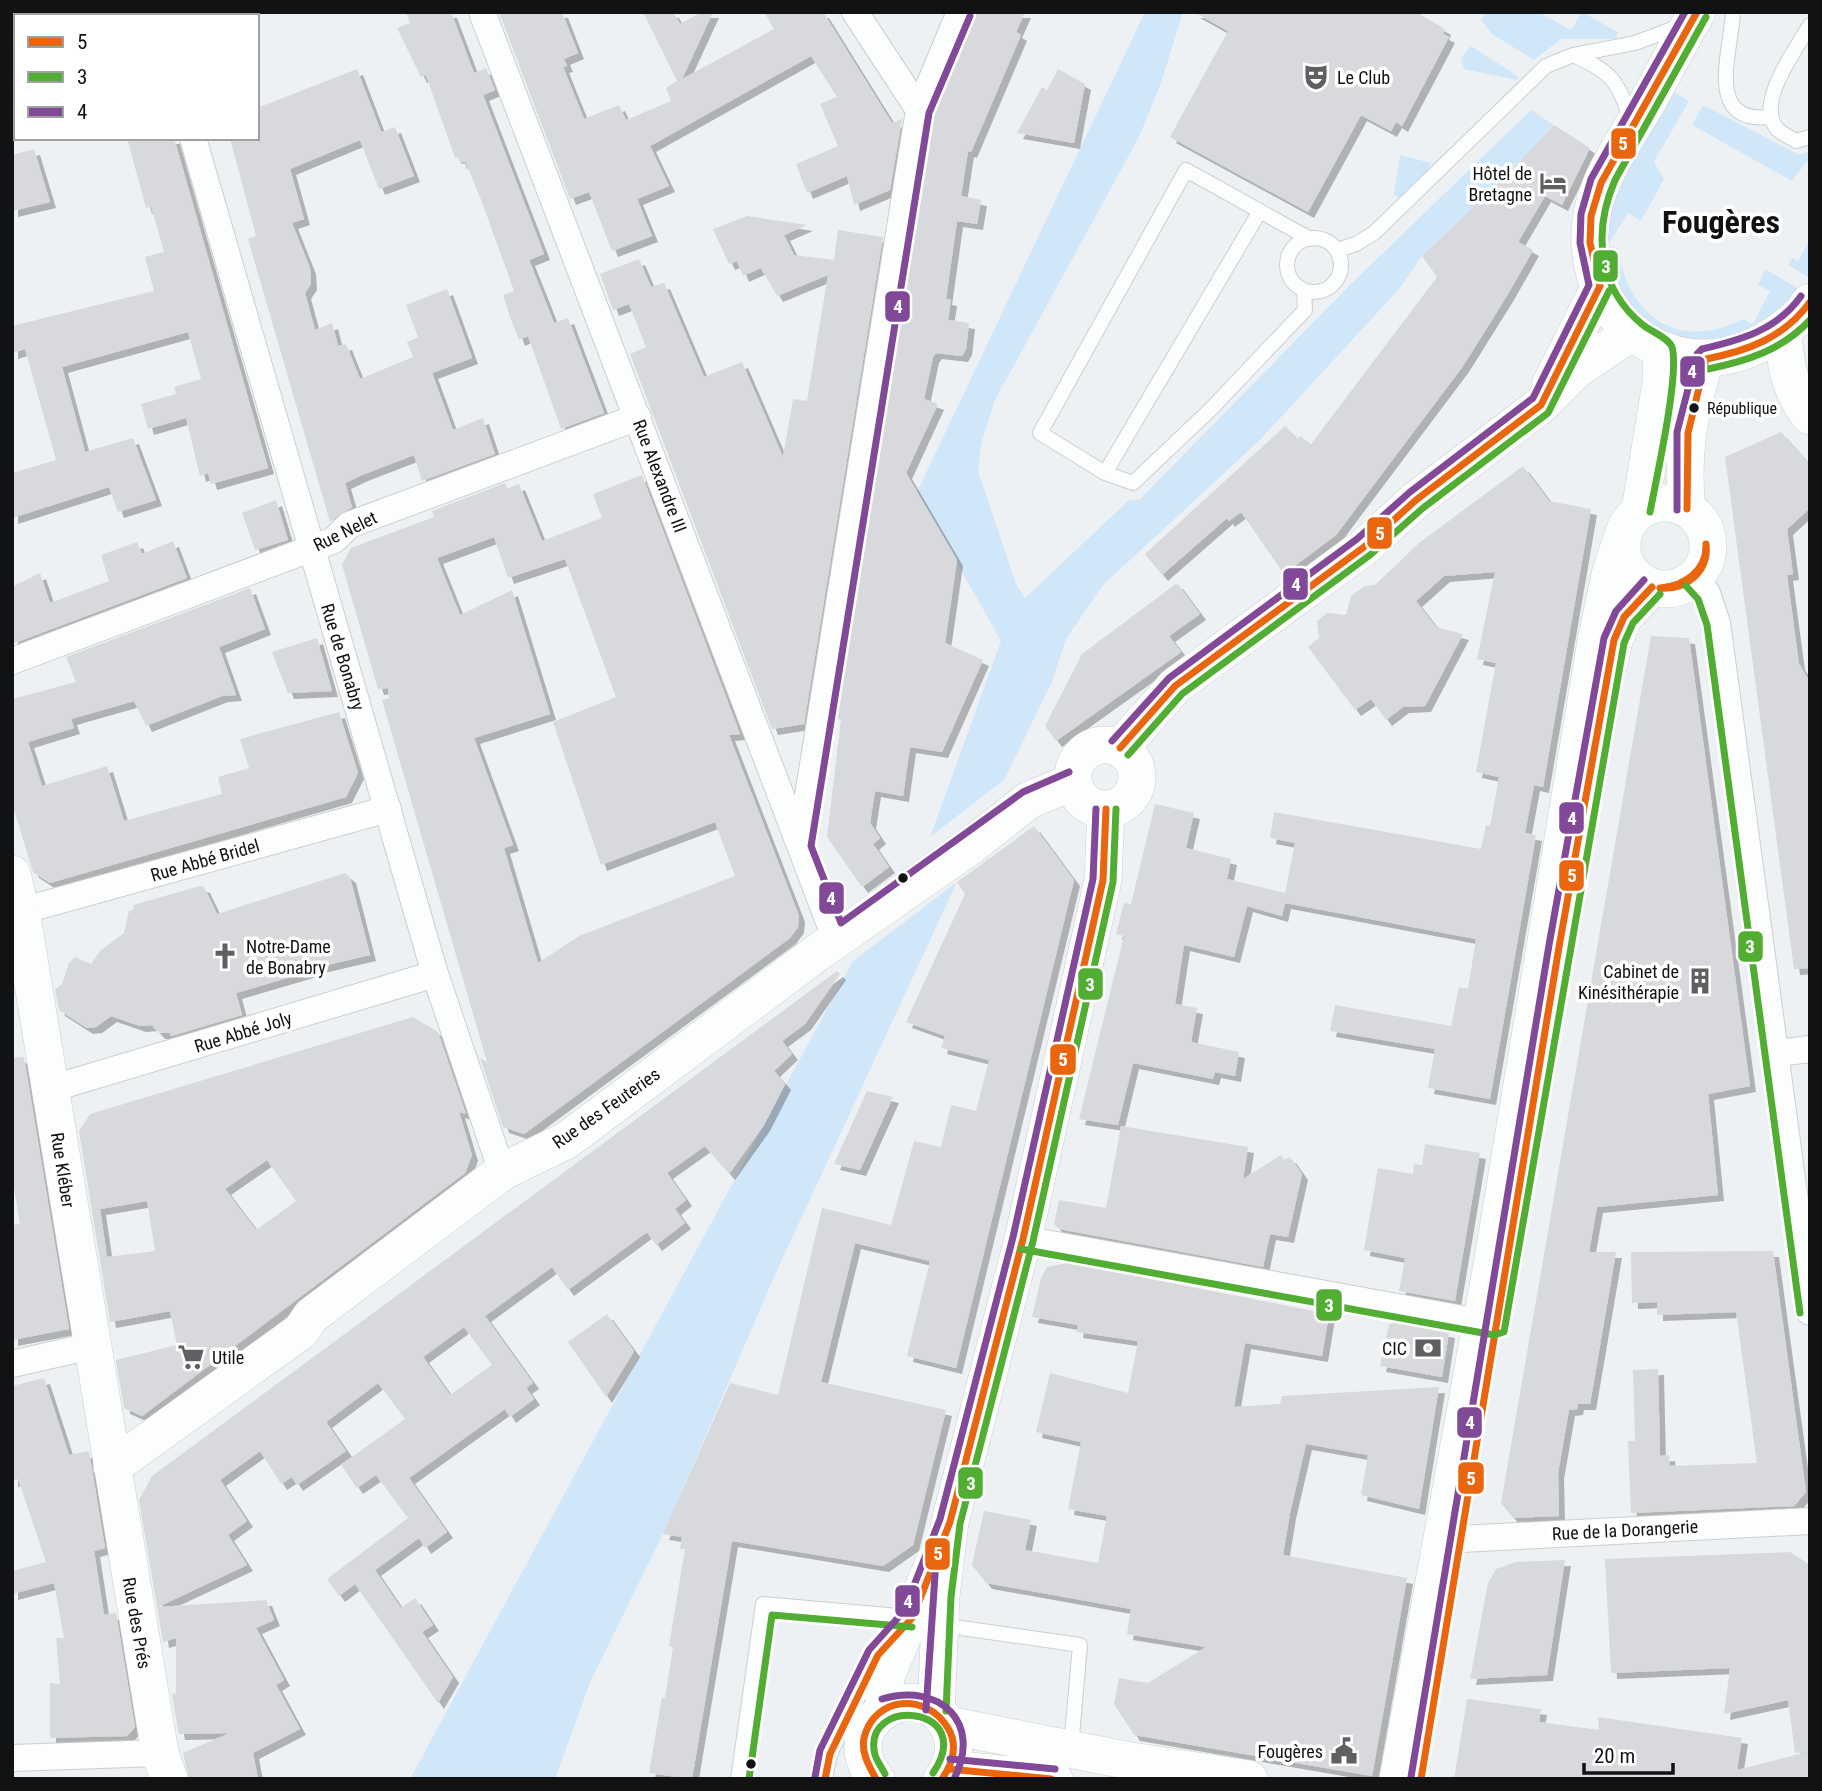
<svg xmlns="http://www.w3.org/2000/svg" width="1822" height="1791" viewBox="0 0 1822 1791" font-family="'Roboto Condensed',sans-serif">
	<defs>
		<filter id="shadow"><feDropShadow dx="6" dy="6" stdDeviation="0" flood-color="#0004"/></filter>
	</defs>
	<rect width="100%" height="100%" fill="#eef1f4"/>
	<path fill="#d0e7f9" d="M1145,12H1183L1161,83L1139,137L995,400L981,444L978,471L1016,584L1025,598L1129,500H1139L1352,283L1531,110L1554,125L1507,175L1422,256L1400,288L1260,440L1103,585L1066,639L1052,682L1004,780L930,837L1001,641L917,492Z
		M1486,12H1538L1571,30L1582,12L1618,32L1616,39H1561L1534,60L1492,34L1481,20Z
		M1471,46L1519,77L1516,80L1464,69L1461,58Z
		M1669,89L1689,101L1654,162L1664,179L1641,221L1628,213L1608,245L1618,249C1628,317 1679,352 1743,319L1753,324L1770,291L1758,285L1765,269L1799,289L1789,305L1725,342H1688L1653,330L1624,306L1602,233L1611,193Z
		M1703,105L1799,155L1810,151V157L1792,181L1692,125Z
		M1400,155L1431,163L1427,172L1400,198L1394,195Z
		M1810,240V273L1808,277L1788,265L1792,258L1798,261Z
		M957,882L774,1277L666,1528L591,1680L555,1779H410L853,961Z"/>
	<path fill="#d7d9dc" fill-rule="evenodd" filter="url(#shadow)" d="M406,12H451L474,73L486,68L495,90L483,95L544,254L529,260L554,323L568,318L604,413L561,429L528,336L519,340L510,317L503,295L514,291L482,202L465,161L461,163L459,157L455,158L426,75L421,77L397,28L410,23Z
		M499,12H562L578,53L564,59L567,66L563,67L584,119L619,105L626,120L671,101L666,88L677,81L643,12H673L680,24L702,12H713L682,79L774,29L764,12H823L892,123L902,119L890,190L854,205L847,176L807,193L796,164L838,146L820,104L837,97L811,56L650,146L669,186L637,199L652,236L612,251L589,192L570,199Z
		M977,12H1025L1016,32L1021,35L971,152L968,151L961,196L981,200L977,224L957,221L946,299L951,300L948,320L969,323L966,349L962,356L936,353L933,357L924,399L938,404L906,473L957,560L945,643L983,660L942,752L910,747L903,796L875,791L870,823L880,838L873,844L889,867L862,887L827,837L841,719H836L934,114Z
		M1194,12H1416L1445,29L1443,34L1449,37L1402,126L1396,122L1391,131L1361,115L1308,212L1170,137L1228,31Z
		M357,69L381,132L395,127L414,176L379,189L360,140L290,169L304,219L292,223L310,268L311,284L305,293L315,330L332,323L338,346L346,344L360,379L413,357L407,342L418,337L406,305L447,289L472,358L432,373L453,430L483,418L495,454L422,481L414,455L362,475L345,483L352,507L330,522L248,239L256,236L230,138H257V108Z
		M1058,69L1085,84L1074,143L1017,133L1042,87L1047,90Z
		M1554,125L1590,148L1562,205L1545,196L1518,242L1533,250L1508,294L1463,366L1336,535L1284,574L1241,512L1229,521L1227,518L1162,575L1145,554L1285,426L1298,439L1300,436L1311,444L1437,277L1422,256L1507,175Z
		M127,138H174L268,468L211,484L208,473L200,476L186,418L148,429L141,404L176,394L174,387L201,379L188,332L62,367L85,452L133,438L156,500L118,512L109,487L12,518V473L56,460L25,349L12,353V326L154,291L145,257L164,252L151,206L146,208Z
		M34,149L50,202L12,211V155Z
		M747,216L807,225L784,235L794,255L834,260L838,230L883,237L804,724L772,729L630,354L646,347L629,304L613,310L600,274L639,259L651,287L664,283L704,377L742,362L783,457L793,399L807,401L828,275L777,296L761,268L743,276L737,261L729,264L713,229Z
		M1781,432L1810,465V508L1787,529L1793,574L1787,575L1799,664L1810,682V968L1794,969L1725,457Z
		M1523,466L1549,501L1591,509L1543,787L1534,785L1525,833L1536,835L1490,1099L1428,1088L1435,1049L1330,1031L1335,1005L1451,1026L1459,987L1468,989L1476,939L1285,903L1282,916L1247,906L1234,957L1184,945L1175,1004L1197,1008L1191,1042L1239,1052L1235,1076L1215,1072L1213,1079L1133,1063L1118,1125L1079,1119L1124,936L1116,934L1124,903L1131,904L1155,804L1194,813L1186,848L1231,859L1227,879L1285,893L1295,843L1270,838L1274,812L1481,849L1486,825L1490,826L1499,777L1476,772L1496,663L1477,659L1495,572L1444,576L1416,601L1436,627L1463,634L1425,706L1403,707L1386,720L1371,699L1355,710L1308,647L1319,638L1317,621L1327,613L1346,615L1351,596L1365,586L1375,585L1419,543Z
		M642,475L740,734L729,735L799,916L798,927L790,938L524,1134L503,1127L480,1058L487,1062L382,700L389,698L388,688L378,689L342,565L351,548L434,517L432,511L505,483L507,489L519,484L542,541L602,518L593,494ZM494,537L508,578L565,559L616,697L553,722L601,865L715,822L735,876L579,936L538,963L504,848L513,845L474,738L550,714L512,590L460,615L437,558Z
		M276,500L288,540L255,550L242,513Z
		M173,541L187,578L12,644V587L40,573L50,603L109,581L101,555L137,542L142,554Z
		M1177,583L1200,614L1169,636L1181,652L1056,741L1045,726L1082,654Z
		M250,588L265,629L219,647L236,695L222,696L146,726L134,701L71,719L74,728L28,742L42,786L107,766L124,821L222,794L218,777L249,768L240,739L339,712L358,773L346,797L50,883L33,872L12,803V699L76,682L66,657Z
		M1651,636L1689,638L1750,1086L1708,1094L1718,1195L1597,1207L1589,1252H1616L1590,1404H1578L1577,1409L1569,1410L1558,1473L1559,1516L1513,1518L1501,1503Z
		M317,638L332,691L288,693L272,652Z
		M1034,826L1074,880L956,1368L907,1356L930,1261L855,1243L821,1382L946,1410L913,1545L883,1566L732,1541L692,1779L649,1773L662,1697L665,1698L673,1647L669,1646L685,1549H680L682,1537L663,1534L730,1383L778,1395L822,1208L891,1225L914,1141L941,1147L951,1105L976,1111L989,1060L941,1048L945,1036L906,1022L965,894L957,882Z
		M345,873L350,877L370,955L310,969L311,971L236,993L242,1015L171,1036L170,1033H159L152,1025L140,1026L111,1016L96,1027L87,1028L59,1010L55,990L62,984L69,963L75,957L91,964L100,951L124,933L129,911L134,909L133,905L200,886L204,887L217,914Z
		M837,971L840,974L805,1024L782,1041L792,1054L774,1071L785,1084L764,1125L729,1174L705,1146L667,1173L686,1200L675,1209L685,1223L656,1245L647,1232L568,1290L552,1267L485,1316L533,1383L526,1388L534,1399L510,1417L505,1409L409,1478L447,1532L425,1548L419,1538L375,1570L401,1608L415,1598L433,1625L422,1632L453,1677L438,1703L355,1584L339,1596L327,1579L408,1518L376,1475L357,1488L341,1465L405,1419L378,1383L326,1422L346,1451L297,1485L292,1477L281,1484L260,1451L220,1480L247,1521L228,1535L247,1565L158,1607L266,1600L274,1620L256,1628L284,1680L276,1685L300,1729L253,1753L258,1779H189L183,1753L230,1733L179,1734L172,1694L176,1693V1638L163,1642L139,1500L152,1476ZM464,1327L492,1365L450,1395L423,1357Z
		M413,1017L438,1032L466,1114L459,1112L472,1155L465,1173L142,1416L124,1408L116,1360L177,1345L170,1311L110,1322L79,1131L90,1114ZM267,1160L296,1201L256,1230L225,1189ZM147,1201L155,1251L107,1257L100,1209Z
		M24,1057L69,1329L12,1340V1225L20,1224L12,1175V1058Z
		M867,1091L893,1097L860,1170L834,1164Z
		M1121,1126L1248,1147L1243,1179L1281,1155L1284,1160L1290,1157L1302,1174L1288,1237L1270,1234L1263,1267L1059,1229L1054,1224L1059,1200L1106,1208Z
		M1425,1144L1480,1153L1455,1301L1399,1291L1405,1258L1364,1250L1378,1168L1413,1174L1414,1164L1422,1165Z
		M1773,1251L1806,1492L1794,1506L1631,1513L1628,1441H1635L1633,1370L1658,1369L1660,1456L1669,1455L1670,1466L1757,1463L1736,1312L1657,1315V1302L1632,1303L1631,1252Z
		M1068,1263L1329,1314L1322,1356L1245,1343L1234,1407L1280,1404L1282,1396L1439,1387L1419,1509L1361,1495L1368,1455L1306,1444L1290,1513L1283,1555L1407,1578L1372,1776L1134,1735L1114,1704L1119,1678L1148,1683L1206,1647L1127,1634L1131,1609L986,1583L972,1565L984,1511L1031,1520L1025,1550L1098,1563L1107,1516L1068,1509L1081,1442L1036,1432L1050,1373L1128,1393L1138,1341L1077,1332L1078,1325L1032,1317L1041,1278L1047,1267Z
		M607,1314L634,1351L606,1397L568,1342Z
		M1394,1322L1449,1332L1442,1377L1380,1366L1389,1325Z
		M44,1378L69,1455L89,1451L105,1548L94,1551L104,1615L116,1613L135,1727L127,1736L50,1738V1683L60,1684L56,1638H64L54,1583L12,1594V1571L46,1562L18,1479L12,1481V1386Z
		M1790,1552L1810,1565V1779H1454L1467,1699L1541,1709L1539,1722L1599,1730L1598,1717L1742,1738L1737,1770L1807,1752L1795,1753L1788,1700L1724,1714L1730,1668L1611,1673L1605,1559Z
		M1565,1560L1547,1675L1470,1679L1488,1583L1496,1569L1516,1562Z"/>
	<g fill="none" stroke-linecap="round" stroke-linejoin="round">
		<g stroke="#ccced0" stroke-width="16">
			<path id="lane" d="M1733,12C1731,53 1704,124 1770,117
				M1810,25C1796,50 1755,102 1777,129C1782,134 1790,137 1796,141L1810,137
				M1573,55C1612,72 1617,80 1631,120
				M1287 265a27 27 0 1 1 54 0a27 27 0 1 1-54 0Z
				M1337,250L1356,244L1374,233L1546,66L1573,55L1635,43L1683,25
				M1304,290L1305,310L1211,409L1133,483L1105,473L1040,433L1186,170L1310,239
				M1105,473L1260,211
				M941,1625L1080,1645L1071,1747
				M738,1779L763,1604L910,1617
				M825,1779L830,1754L876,1661"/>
		</g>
		<g stroke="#ccced0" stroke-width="28">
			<path id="street" d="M157,12L158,16
				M482,12L836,940
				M855,12L919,110
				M193,138L435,974L502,1172
				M1693,579L1707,593L1717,623L1810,1312
				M12,661L334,540L349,525L638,417
				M800,845L919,110L960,12
				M21,911L388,809
				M1777,1053L1810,1049
				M50,1089L435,974
				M1023,1239L1496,1325
				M12,1364L91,1346
				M1441,1540L1810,1521
				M12,1758L160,1753"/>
		</g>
		<g stroke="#ccced0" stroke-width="38">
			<path id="secondary" d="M1697,12C1680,41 1664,72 1648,101C1623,144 1587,190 1590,242C1593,337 1691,390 1771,337C1786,328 1800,318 1810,302
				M1782,330C1786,362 1788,389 1810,416
				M1550,385L1600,286
				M1622 546a43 43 0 1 1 86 0a43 43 0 1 1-86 0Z
				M1687,509C1681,456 1689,409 1706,359
				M1640,510L1661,383L1662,350
				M1610,660L1614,640L1624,617L1652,587
				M1073 777a32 32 0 1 1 64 0a32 32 0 1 1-64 0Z
				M1120,748L1175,686L1364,547L1416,500L1541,405L1576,370L1631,333
				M12,874L21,911L160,1753L169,1779
				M112,1467L301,1331L311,1316L502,1172L567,1140L817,953L973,844L1029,800L1073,782
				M883,1710L886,1676L934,1562
				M936,1711L941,1596L950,1522L1023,1239L1103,880L1106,809
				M948,1725L1125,1760L1249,1779
				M949,1769L1054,1779
				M876,1779C828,1721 927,1666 951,1733C957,1750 952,1765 942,1779
				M1398,1779L1492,1265L1596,641L1610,575L1622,538"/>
		</g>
		<use href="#lane" stroke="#fcfdfd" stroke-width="14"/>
		<use href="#street" stroke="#fcfdfd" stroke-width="26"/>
		<use href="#secondary" stroke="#fcfdfd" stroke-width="37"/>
		<g stroke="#fff" stroke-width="12">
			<path id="bus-1" d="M1600,286L1590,243L1591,216L1601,183L1697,12
				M1706,359C1747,351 1784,338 1810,302
				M1687,509L1688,433L1706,359
				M1660,588C1687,590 1709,571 1706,544
				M1660,588C1684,586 1707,571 1706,544
				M1120,748L1175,686L1364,547L1416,500L1541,405L1600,286
				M949,1769L1051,1779
				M825,1779L830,1754L878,1655L913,1617L950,1522L1023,1239L1103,880L1106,809
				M876,1779C869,1766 861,1753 864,1738C874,1697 925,1691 948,1728C958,1745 953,1763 942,1779
				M1421,1779L1559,947L1614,640L1624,617L1652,587"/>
		</g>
		<g stroke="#fff" stroke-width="12">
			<path id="bus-2" d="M1708,369C1747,361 1782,350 1810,320
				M1650,512C1656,480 1680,373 1672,347C1669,338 1650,331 1643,325C1597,288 1593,231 1615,180L1706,17
				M1686,586L1698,599L1707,625L1800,1313
				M1128,755L1182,694L1370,555L1423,508L1548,413L1609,291
				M1021,1249L1494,1335L1504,1332L1624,643L1633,623L1660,594
				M946,1711L951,1597L960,1524L1033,1241L1113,882L1116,809
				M885,1774C882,1768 877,1761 875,1755C860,1695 979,1705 933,1773
				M749,1779L772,1615L912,1627"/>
		</g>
		<g stroke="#fff" stroke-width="12">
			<path id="bus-3" d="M970,16L929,113L811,846L841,923L1023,792L1069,772
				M1677,510V432L1697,354L1702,349C1741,340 1777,330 1801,296
				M1112,741L1169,678L1357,539L1410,492L1533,398L1589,285L1580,243L1581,214L1591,179L1685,12
				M882,1699C939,1682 983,1722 954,1779
				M926,1710L936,1560
				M950,1759L1055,1769
				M815,1777L820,1750L869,1650L904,1611L940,1519L1013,1237L1093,879L1096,809
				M1411,1777L1549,945L1604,638L1616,611L1644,580"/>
		</g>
		<use href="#bus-1" stroke="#e9660f" stroke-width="7"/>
		<use href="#bus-2" stroke="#52ae32" stroke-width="7"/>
		<use href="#bus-3" stroke="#814997" stroke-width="7"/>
	</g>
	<defs>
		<g id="theatre-bare" transform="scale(2.1)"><path d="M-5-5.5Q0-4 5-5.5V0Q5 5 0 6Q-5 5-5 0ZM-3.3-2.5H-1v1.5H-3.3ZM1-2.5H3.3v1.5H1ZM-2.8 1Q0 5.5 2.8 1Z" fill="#5e6062" stroke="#fff" stroke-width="2.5" paint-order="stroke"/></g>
		<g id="hotel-bare" transform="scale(2.1)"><path d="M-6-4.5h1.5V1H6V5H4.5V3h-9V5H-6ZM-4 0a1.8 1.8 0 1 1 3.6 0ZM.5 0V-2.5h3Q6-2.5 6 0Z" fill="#5e6062" stroke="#fff" stroke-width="2.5" paint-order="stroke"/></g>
		<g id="church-bare" transform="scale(2.1)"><path d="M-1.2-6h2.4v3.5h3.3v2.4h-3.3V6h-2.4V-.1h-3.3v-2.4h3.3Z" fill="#5e6062" stroke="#fff" stroke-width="2.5" paint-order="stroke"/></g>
		<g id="building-bare" transform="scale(2.1)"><path d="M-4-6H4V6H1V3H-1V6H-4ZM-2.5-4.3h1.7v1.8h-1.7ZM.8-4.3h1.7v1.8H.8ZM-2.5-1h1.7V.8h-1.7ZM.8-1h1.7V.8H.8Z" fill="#5e6062" stroke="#fff" stroke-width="2.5" paint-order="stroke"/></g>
		<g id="bank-bare" transform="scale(2.1)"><path d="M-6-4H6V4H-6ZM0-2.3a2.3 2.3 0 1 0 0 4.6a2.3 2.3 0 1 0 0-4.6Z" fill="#5e6062" stroke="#fff" stroke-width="2.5" paint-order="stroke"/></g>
		<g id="supermarket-bare" transform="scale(2.1)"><path d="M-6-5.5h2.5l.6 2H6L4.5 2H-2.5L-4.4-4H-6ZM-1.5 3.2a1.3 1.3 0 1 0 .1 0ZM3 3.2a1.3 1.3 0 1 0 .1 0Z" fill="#5e6062" stroke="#fff" stroke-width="2.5" paint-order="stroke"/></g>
		<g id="civic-bare" transform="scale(2.1)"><path d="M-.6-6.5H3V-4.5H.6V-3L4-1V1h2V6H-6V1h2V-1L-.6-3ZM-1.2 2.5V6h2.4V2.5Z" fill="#5e6062" stroke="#fff" stroke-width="2.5" paint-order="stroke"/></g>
	</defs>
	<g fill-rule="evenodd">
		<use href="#theatre-bare" x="1316" y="77"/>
		<use href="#hotel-bare" x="1553" y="183"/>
		<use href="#church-bare" x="225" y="956"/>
		<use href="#building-bare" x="1700" y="981"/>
		<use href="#bank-bare" x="1428" y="1348"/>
		<use href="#supermarket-bare" x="191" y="1357"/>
		<use href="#civic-bare" x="1344" y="1751"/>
	</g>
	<g fill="#101213" stroke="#fff" stroke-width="2.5">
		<circle cx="1694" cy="408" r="6"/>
		<circle cx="903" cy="878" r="6"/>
		<circle cx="751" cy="1764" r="6"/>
	</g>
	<g text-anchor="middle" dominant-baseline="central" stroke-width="7" stroke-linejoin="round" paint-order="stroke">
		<g font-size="16" fill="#101213" stroke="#fff" text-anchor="start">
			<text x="1707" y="408">République</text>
		</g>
		<g font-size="18" fill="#101213" stroke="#fff" text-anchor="end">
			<text x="1337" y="77" text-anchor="start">Le Club</text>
			<text x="1532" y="173">Hôtel de<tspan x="1532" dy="21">Bretagne</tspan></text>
			<text x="246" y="946" text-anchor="start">Notre-Dame<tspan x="246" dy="21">de Bonabry</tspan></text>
			<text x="1679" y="971">Cabinet de<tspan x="1679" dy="21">Kinésithérapie</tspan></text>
			<text x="1407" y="1348">CIC</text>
			<text x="212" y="1357" text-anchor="start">Utile</text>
			<text x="1323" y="1751">Fougères</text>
		</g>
		<g font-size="18" fill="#101213" stroke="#fff">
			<text transform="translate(660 476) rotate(69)">Rue Alexandre III</text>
			<text transform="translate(345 531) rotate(-26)">Rue Nelet</text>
			<text transform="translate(343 657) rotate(73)">Rue de Bonabry</text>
			<text transform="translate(205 860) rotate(-16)">Rue Abbé Bridel</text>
			<text transform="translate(243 1032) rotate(-17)">Rue Abbé Joly</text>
			<text transform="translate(606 1108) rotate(-35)">Rue des Feuteries</text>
			<text transform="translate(63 1170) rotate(81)">Rue Kléber</text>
			<text transform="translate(1625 1530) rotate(-3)">Rue de la Dorangerie</text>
			<text transform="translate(137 1623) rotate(80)">Rue des Prés</text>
		</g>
		<g font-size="32" font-weight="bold" fill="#101213" stroke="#fff">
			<text x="1721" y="222">Fougères</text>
		</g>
	</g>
	<g stroke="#fff" stroke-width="2.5">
		<rect x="1610" y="127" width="27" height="33" rx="7" fill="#e9660f"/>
		<rect x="1592" y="249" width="27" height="34" rx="7" fill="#52ae32"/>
		<rect x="884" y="290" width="27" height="33" rx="7" fill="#814997"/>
		<rect x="1679" y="355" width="27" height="33" rx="7" fill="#814997"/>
		<rect x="1366" y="516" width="27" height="34" rx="7" fill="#e9660f"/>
		<rect x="1282" y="567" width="27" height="34" rx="7" fill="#814997"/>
		<rect x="1558" y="801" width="27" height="34" rx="7" fill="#814997"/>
		<rect x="1558" y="859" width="27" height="33" rx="7" fill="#e9660f"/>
		<rect x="818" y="881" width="27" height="34" rx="7" fill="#814997"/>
		<rect x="1737" y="930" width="27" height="33" rx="7" fill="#52ae32"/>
		<rect x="1077" y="967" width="27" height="34" rx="7" fill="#52ae32"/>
		<rect x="1049" y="1043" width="28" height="33" rx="7" fill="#e9660f"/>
		<rect x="1315" y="1288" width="28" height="34" rx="7" fill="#52ae32"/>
		<rect x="1456" y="1406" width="27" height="33" rx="7" fill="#814997"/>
		<rect x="1457" y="1461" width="28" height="34" rx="7" fill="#e9660f"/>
		<rect x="957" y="1466" width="27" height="34" rx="7" fill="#52ae32"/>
		<rect x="924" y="1537" width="27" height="34" rx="7" fill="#e9660f"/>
		<rect x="894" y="1584" width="27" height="34" rx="7" fill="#814997"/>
	</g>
	<g font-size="19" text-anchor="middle" font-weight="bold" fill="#fff">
		<text x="1623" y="150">5</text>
		<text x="1606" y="273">3</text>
		<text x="898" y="313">4</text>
		<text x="1692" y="378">4</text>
		<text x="1380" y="540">5</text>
		<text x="1296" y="591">4</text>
		<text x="1572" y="825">4</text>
		<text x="1572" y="882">5</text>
		<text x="831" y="905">4</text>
		<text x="1750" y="953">3</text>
		<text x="1090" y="991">3</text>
		<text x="1063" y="1066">5</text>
		<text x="1329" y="1312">3</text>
		<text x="1470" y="1429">4</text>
		<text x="1471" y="1485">5</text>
		<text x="971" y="1490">3</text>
		<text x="938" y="1560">5</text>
		<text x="908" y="1608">4</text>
	</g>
	<rect width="1822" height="1791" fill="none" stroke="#101213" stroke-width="28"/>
	<rect x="14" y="14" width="245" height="126" fill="#ffffff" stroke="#9fa0a1" stroke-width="2"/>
	<rect x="28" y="37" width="35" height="10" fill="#e9660f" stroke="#9fa0a1" stroke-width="2"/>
	<text x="77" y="49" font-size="21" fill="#101213">5</text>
	<rect x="28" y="72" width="35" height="10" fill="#52ae32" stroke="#9fa0a1" stroke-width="2"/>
	<text x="77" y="84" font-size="21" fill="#101213">3</text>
	<rect x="28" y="107" width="35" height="10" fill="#814997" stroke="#9fa0a1" stroke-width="2"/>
	<text x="77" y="119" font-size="21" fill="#101213">4</text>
	<path d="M1584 1763v10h89v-10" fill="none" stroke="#101213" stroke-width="3.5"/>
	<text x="1594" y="1763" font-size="21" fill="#101213" stroke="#ffffff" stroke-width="5" paint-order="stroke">20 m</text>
</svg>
